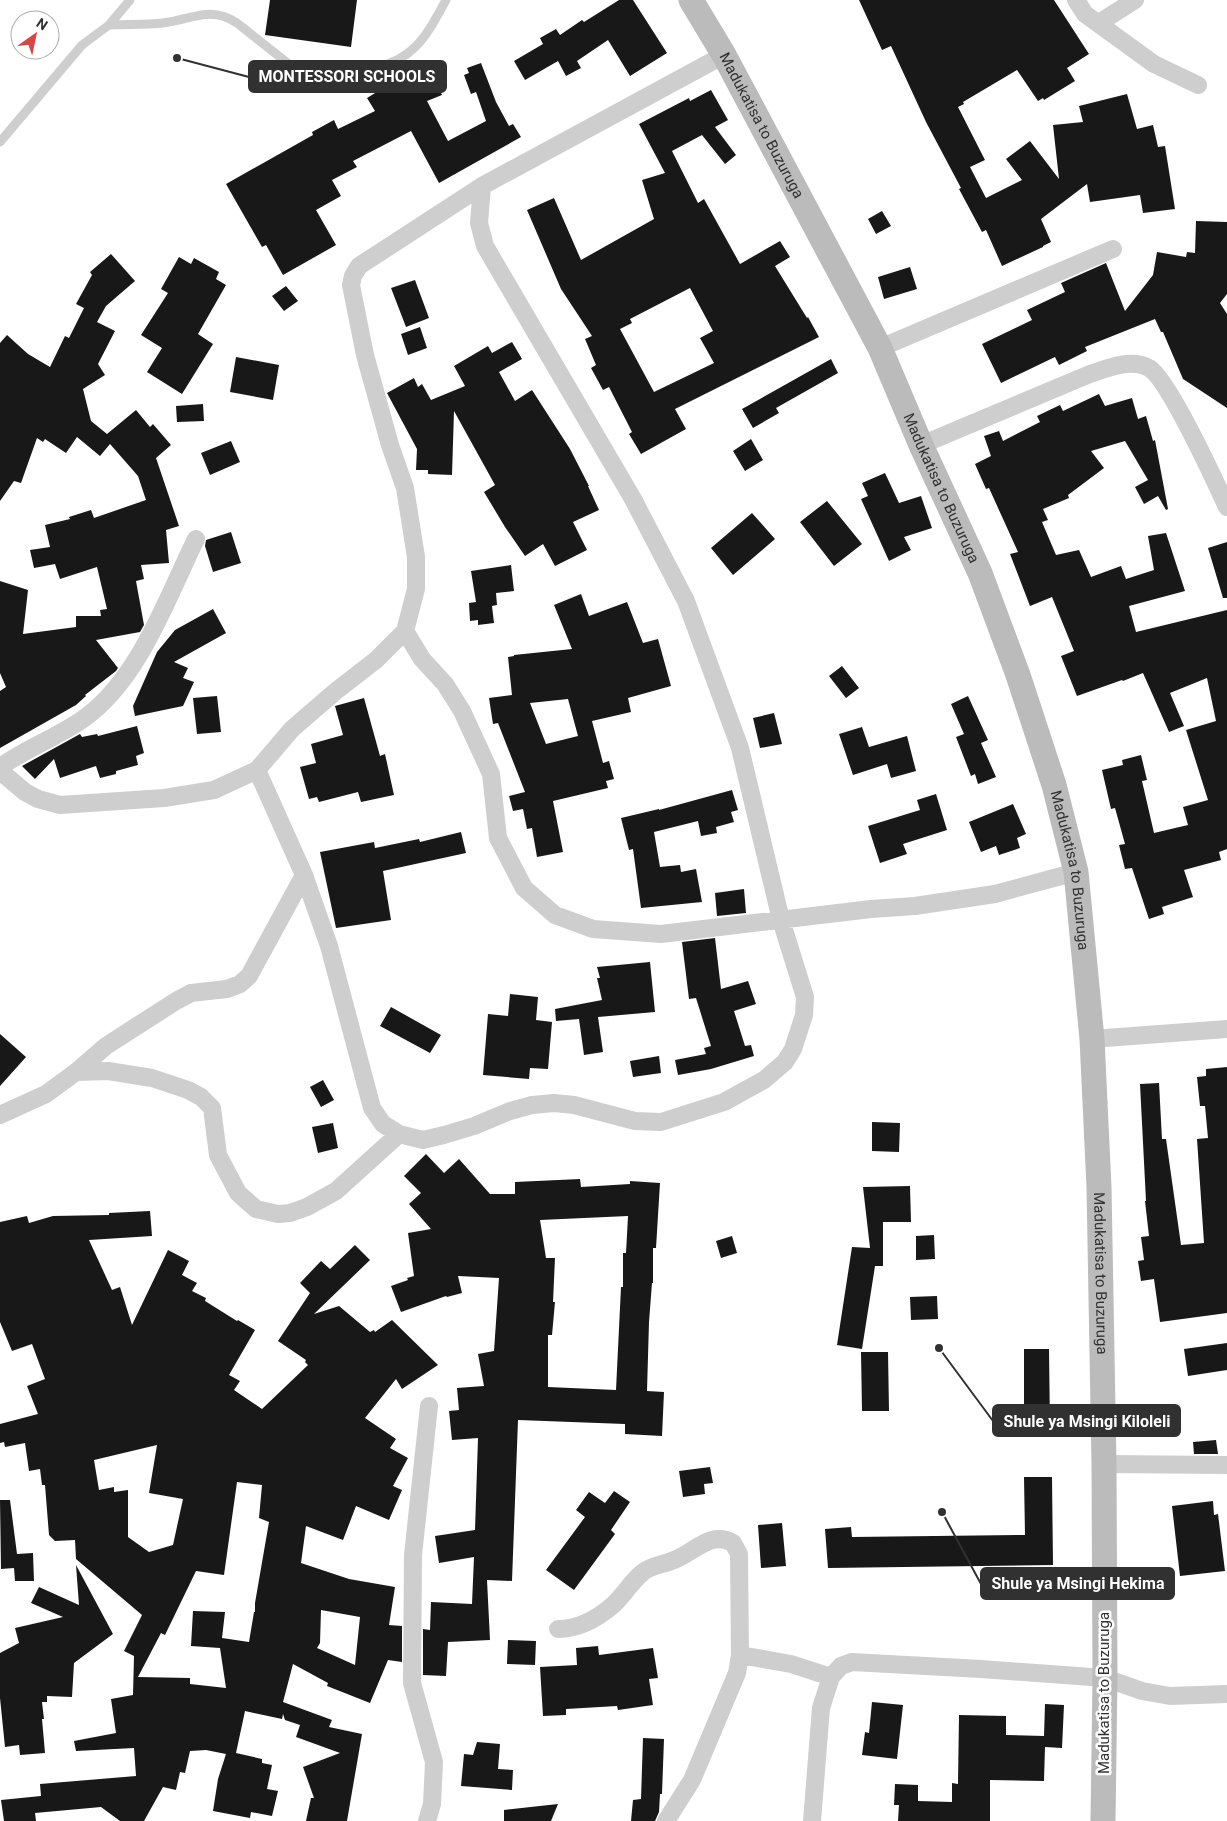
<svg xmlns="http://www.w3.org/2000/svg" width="1227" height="1821" viewBox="0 0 1227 1821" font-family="Roboto,sans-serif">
	<rect width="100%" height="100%" fill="#fff"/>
	<path fill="#181818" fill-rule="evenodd" d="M270,0H357L351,47L265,35Z
		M619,0H633L667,53L630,76L608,40L577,61L581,68L566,76L558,61L525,80L514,61L543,44L540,38L556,29L560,35L582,20L584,22Z
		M859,0H1054L1089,54L1067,68L1075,81L1044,100L1043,98L1038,101L1017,70L963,102L964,104L958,107L985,160L970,167L986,198L1022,180L1006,159L1030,141L1059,179L1053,125L1083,122L1079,106L1127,94L1137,129L1153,125L1158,147L1165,146L1175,209L1143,213L1140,195L1090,202L1087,184L1041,219L1051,242L1043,246V247L1002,266L986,230L982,232L959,189L961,188L926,122L891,46L882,50Z
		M428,62L442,95L427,101L448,141L486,121L476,92L471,94L464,75L469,73L467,68L481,63L496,102L509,126L513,124L521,137L439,183L411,131L353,161L357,167L332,180L341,196L316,210L336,245L283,275L266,245L262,247L226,184L313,135L312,132L334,120L338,129L375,111L367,98L380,90L416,75L413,68Z
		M711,90L728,120L715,127L736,155L725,164L702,135L672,151L698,203L704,199L740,264L780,241L790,257L775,266L807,318L808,317L819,337L675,409L686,429L641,454L629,434L632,432L609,387L603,390L591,368L596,365L585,339L592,336L561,289L527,210L554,198L581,260L654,219L642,180L665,173L639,124L689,98L690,101ZM690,288L713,331L700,338L714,363L654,392L620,329L632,323L630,319Z
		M882,211L891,226L876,234L868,219Z
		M1196,221L1227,222V294L1220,303L1227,314V408L1183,379L1163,332H1161L1155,319L1085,347L1087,351L1059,365L1055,357L1001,383L982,344L1032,320L1027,310L1065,292L1061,283L1106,263L1125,311L1153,275L1157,252L1186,257L1187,252L1195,253Z
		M111,254L135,281L106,306L97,322L115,331L98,364L105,375L83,389L91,421L107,434L136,410L150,427L153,424L171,445L156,458L179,526L166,530L169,563L141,565L144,579L136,581L144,625L140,632L96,640L118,668L116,671L85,695L86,696L76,705L0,748V691L6,687L0,673V581L28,590L23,634L76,627V616H101L100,610L107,609L97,567L60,579L55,564L34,568L30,550L50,547L45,525L70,519L69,517L91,510L94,518L146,500L138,476L110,444L100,456L77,437L66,453L45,439L43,442L37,438L21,483L14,481L0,501V343L7,335L28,354L50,367L65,336L69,338L84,308L76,304L92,275L90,272Z
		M179,257L191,264L194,258L219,272L216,279L226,285L198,334L213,344L182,394L147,372L162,348L141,335L168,293L161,289Z
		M910,267L917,289L884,299L878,277Z
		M415,280L429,318L406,327L391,288Z
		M286,286L298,301L284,311L272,296Z
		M420,327L427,348L408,355L401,334Z
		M512,342L522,359L499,372L515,401L532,390L570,449L589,486H588L599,510L573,522L587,550L555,566L543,544L525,556L505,527L484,492L495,485L454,411L452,475L428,474V470H416L417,449L387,393L414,378L418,387L422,384L431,400L465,386L454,366L488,346L492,353Z
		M236,357L279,365L273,400L230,392Z
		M831,359L838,373L776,408L779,413L753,428L742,409Z
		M1099,394L1105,406L1132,398L1138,419L1146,416L1153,441L1155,440L1168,509L1166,510L1158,496L1144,504L1135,487L1148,480L1125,441L1091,451L1104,468L1068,495L1069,498L1043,509L1048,520L1042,522L1056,555L1079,550L1091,577L1121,566L1126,579L1154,570L1148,536L1166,533L1185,591L1129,606L1136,632L1227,610V849L1219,852L1221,860L1184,870L1193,897L1162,907L1164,914L1149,919L1132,868L1125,869L1119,845L1125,844L1115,808L1111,809L1102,770L1123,765L1122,760L1141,755L1147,780L1142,781L1154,833L1188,825L1183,807L1208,800L1186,730L1216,721L1207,678L1170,693L1184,726L1169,732L1143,673L1123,681L1122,680L1077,696L1061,656L1074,651L1052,597L1030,606L1010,554L1018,552L989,488L986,489L975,464L991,456L984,436L999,431L1003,441L1040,422L1037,416L1060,405L1063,411Z
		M203,404L204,421L177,422L176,406Z
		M751,439L763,460L745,471L733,451Z
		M231,441L240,462L210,475L201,453Z
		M885,473L899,503L921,496L932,528L904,537L911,550L889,561L861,499L868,496L862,483Z
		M827,501L862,544L834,566L800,522Z
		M752,513L775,539L733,575L711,548Z
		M231,532L241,563L213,572L205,546L206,540Z
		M1227,542V598H1223L1208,548Z
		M511,565L514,591L496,593L497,605L492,606L494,623L478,625V620L470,621L469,603L476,602L471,571Z
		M581,594L589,616L627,602L643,643L658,639L671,686L628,698L631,712L592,721L603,763L609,761L614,779L606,781L608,788L553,801L563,852L537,857L532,828L527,829L523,809L513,811L509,796L525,792L498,723L493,724L489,698L512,695L508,657L514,656V655L572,649L554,605ZM568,699L578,736L546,744L530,703Z
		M213,609L226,633L174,662L188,668L183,678L194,682L183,706L135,716L133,706L157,652L175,630Z
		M842,666L859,688L846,698L829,676Z
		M217,696L221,732L197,734L193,698Z
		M968,696L988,740L981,743L996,777L978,784L975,774L971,776L956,737L964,734L951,704Z
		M364,698L380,756L385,754L394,795L361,802L358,792L319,802L317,797L309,799L300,767L316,763L311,744L343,735L335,706Z
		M774,713L782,744L760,748L753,718Z
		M137,726L144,753L136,756L138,765L116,771V774L100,778L96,766L60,778L54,759L35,779L22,766L80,734L82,737L97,734L98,736Z
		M862,727L869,747L907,736L916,771L891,778L887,764L853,775L839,734Z
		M732,790L738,810L731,812L734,822L716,827L717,833L701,836L698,821L654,832L660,867L680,865L681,872L696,869L702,902L641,908L633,849L629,850L621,818L659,809V810Z
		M936,794L947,830L903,844L907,854L880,863L868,826L920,810L917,800Z
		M1013,804L1026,834L1017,838L1020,848L999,855L996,846L981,852L969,822Z
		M461,832L466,853L383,871L391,920L336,928L320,852L374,842L375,848L419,839L420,842Z
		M744,889L746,913L717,916L715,893Z
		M715,938L721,989L748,981L756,1004L734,1011L745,1046L751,1045L754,1056L711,1069L678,1075L675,1060L706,1054L704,1048L711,1046L696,998L689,999L682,942Z
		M650,962L655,1012L598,1017L603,1052L584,1055L579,1019L556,1021L555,1009L602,1000L597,978H600L597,967Z
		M510,994L538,997L536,1020L552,1022L548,1069L530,1068L529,1079L483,1075L488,1014L508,1016Z
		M391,1007L441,1035L430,1053L380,1026Z
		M0,1034L26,1057L0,1086Z
		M659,1056L661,1073L633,1077L630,1061Z
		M1227,1067V1313L1160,1322L1154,1279L1141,1281L1138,1261L1144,1260L1141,1237L1149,1236L1145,1201H1146L1140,1084L1159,1083L1162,1139H1166L1181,1245L1204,1243L1197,1139L1208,1138L1205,1106H1200L1197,1077L1206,1076V1069Z
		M323,1080L334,1100L321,1107L310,1087Z
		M872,1122L900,1123L899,1152L872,1151Z
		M333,1123L338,1148L318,1153L312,1127Z
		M426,1154L444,1173L459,1159L490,1194H515V1182L580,1179L581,1187L630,1184V1181L660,1183L656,1248H653V1283H652L649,1322L647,1391L664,1392L662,1436L625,1434V1424L518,1420L512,1581L487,1580L490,1640L448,1642L446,1676L423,1675V1629L430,1630L431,1602L472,1604L474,1557L439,1563L435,1536L475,1530L478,1438L452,1440L449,1411L459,1410L457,1388L484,1386L478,1354L494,1351L499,1278L458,1276L462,1293L447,1297L446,1296L401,1312L391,1286L408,1280L407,1278L414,1276L408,1233L431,1229L409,1204L421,1193L404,1176ZM628,1216L626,1253H623V1287H621L616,1390L548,1387V1335H552L555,1302H553L555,1258H546L540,1220Z
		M910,1186L911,1222H883V1266H875L862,1349L837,1345L852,1247L870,1248L863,1187Z
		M150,1211L152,1236L89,1240L112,1290L120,1287L132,1325L168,1250L189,1261L182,1275L197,1283L192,1291L206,1298L205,1301L237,1321L238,1320L255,1330L229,1375L240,1381L234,1390L262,1409L308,1365L305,1362L306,1360L278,1341L310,1293L300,1283L321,1261L330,1269L355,1245L370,1260L314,1314L339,1306L370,1332L374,1330L375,1332L392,1320L438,1365L402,1389L396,1379L365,1418L396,1439L390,1448L408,1458L393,1486L402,1490L389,1520L356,1506L343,1540L306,1526L301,1563L349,1579L395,1587L389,1625L402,1626V1662L388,1660L370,1703L327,1686L328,1683L293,1664L283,1702L332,1720L329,1727L362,1734L347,1821H306L311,1798H314L303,1767L340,1753L296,1737L300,1725L285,1720L283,1714L282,1719L245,1711L236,1753L262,1759V1763L272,1765L267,1789L278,1791L272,1816L251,1812L250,1818L213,1811L218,1779L226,1754L206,1750L190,1751L185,1773L180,1772L176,1790L163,1787L144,1821H120L101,1807L35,1813L36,1821H4L1,1800L41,1796L40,1784L136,1776L134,1748L76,1751L74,1741L116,1733L111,1699L133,1695L134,1656L124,1651L142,1615L76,1559L75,1540L55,1541L49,1535L45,1485H42L40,1469L29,1471L25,1443L5,1447L4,1442L0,1443V1424L38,1414L27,1386L45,1379L32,1344L12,1351L0,1322V1222L27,1216L29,1223L53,1216L109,1215V1213ZM157,1445L149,1493L183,1499L173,1545L149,1552L128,1537V1490L114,1492V1487L99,1490L94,1460ZM237,1482L262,1485L259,1518L269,1522L255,1603V1612H254L249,1642L222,1638L225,1612L193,1611L191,1646L220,1648L226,1688L190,1684V1678L138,1677L161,1633L165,1635L196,1571L224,1575ZM321,1610L360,1617L355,1665L317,1648L320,1643Z
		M934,1235L935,1259L916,1260V1236Z
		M732,1236L737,1253L721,1258L716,1241Z
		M937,1296L938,1319L911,1320L910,1297Z
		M1227,1343V1370L1188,1376L1184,1349Z
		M1024,1349H1049L1050,1429H1024Z
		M861,1352H888L889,1411H862Z
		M1216,1440L1218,1454H1194L1193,1442Z
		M710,1467L713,1483L704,1484L705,1494L683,1497L679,1471Z
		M1024,1477H1052L1053,1565L828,1568L825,1529L851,1527L852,1537L1025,1535Z
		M614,1491L630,1502L611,1530L615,1534L574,1590L546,1570L585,1517L576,1510L589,1492L605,1503Z
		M0,1500H10L17,1554L33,1553L34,1581H15L14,1568L1,1569Z
		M1213,1501L1214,1515L1218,1514L1225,1571L1180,1576L1172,1506Z
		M782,1523L786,1566L761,1568L758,1525Z
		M76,1565L113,1634L74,1663L72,1697L47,1696V1702H42L44,1719H42L45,1753L20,1755L19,1745L5,1747L0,1698V1653L19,1643L15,1628L63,1617L31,1603L39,1587L79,1605Z
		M508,1640L536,1641L535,1665L507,1664Z
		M598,1646L599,1655L653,1648L658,1678L649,1679L653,1705L618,1710L617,1706L566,1709V1715L543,1716L540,1667L577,1665L576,1648Z
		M872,1702L903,1705L897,1759L862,1755L865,1732L869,1733Z
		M1045,1704L1064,1705L1062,1748L1045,1747L1044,1781L990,1780V1821H898L899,1805H894L895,1784L918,1785V1801L952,1802V1783L958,1784L959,1715L1006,1716V1735L1044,1736Z
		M643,1738L664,1739L662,1794H660L659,1812L655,1821H631L633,1800L641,1799Z
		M477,1742L500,1744L498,1769L513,1770L512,1790L461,1786L464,1754L473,1755Z
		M558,1804L551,1821H504V1810Z"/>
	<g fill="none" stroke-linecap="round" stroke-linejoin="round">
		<path stroke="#cecece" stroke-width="9" d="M109,25C127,24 145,25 163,23C191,20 210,5 237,23L309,80C330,90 351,79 371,71C387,64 402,60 414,48C428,35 437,16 446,0
			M0,142L82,45L109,25L130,0"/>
		<path stroke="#cecece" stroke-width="18" d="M1076,0L1085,14L1154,64L1198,85
			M1099,23L1135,0
			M880,348L1113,249
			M921,445L1090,374C1108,368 1131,358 1149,368C1168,378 1216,483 1227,507
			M405,631L422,659L445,684L462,711L491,774L498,838L524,888L555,915L593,929L661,934L871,909L915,906L995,894L1076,872
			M1,766L6,776L25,792L38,799L60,805L164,798L214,790L257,770L292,729L336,691L376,660L405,631L416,589V557L405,488L390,445L365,355L351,285L353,276L359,266L482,186L724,55
			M0,767C27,748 60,736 86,717C140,677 167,598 196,539
			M257,770L304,875L329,946L372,1108L383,1124L399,1134L423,1140L444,1135L474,1126L510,1111L532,1105L554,1103L574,1105L635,1121L661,1122L724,1102L764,1080L785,1062L793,1049L804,1015L805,997L781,920L740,748L686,601L633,499L485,246L479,223L482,186
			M1092,1039L1227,1029
			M76,1072L108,1071L152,1078L188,1090L201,1097L212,1108L218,1155L238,1193L256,1209L278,1214L290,1213L307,1207L336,1191L399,1134
			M0,1115L46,1094L76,1072L106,1046L176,1001L191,993L227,989L240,984L249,976L304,875
			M1104,1464L1227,1465
			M558,1629C578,1629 598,1618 613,1605C624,1595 631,1582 642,1573C651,1565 663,1565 674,1560C694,1553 710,1530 733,1543L739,1554L740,1655L737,1673L692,1780L666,1821
			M740,1655L791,1664L831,1677
			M427,1821L432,1804L434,1762L412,1683L413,1555L429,1406
			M812,1821L821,1708L831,1677L841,1666L852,1662L981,1669L1105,1678L1142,1691L1170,1696L1227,1694"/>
		<path stroke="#bbb" stroke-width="25" id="s1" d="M691,0L724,55L880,348L921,445L980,573L1018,675L1054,785L1076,872L1092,1039L1099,1187L1104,1464L1105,1678L1103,1821"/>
	</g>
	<g text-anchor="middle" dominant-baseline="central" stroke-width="5" stroke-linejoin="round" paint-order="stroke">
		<g font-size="15" fill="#313131" stroke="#fff">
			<text stroke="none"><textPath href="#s1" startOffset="144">Madukatisa to Buzuruga</textPath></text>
			<text stroke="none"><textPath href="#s1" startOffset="549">Madukatisa to Buzuruga</textPath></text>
			<text stroke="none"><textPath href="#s1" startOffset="954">Madukatisa to Buzuruga</textPath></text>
			<text stroke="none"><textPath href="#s1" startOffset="1359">Madukatisa to Buzuruga</textPath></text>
			<text transform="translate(1104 1693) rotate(-90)">Madukatisa to Buzuruga</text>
		</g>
	</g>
	<path fill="none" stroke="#313131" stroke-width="2" d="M177 58L249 77M939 1348L993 1421M942 1512L981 1584"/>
	<g fill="#313131" stroke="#fff" stroke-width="2">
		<circle cx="177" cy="58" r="5"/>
		<circle cx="939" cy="1348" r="5"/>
		<circle cx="942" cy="1512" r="5"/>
	</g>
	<g fill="#313131" stroke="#313131" stroke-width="2">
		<rect x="249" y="61" width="197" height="31" rx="5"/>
		<rect x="993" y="1405" width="187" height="31" rx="5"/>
		<rect x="981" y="1568" width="193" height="31" rx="5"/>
	</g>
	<g font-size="16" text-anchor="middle" font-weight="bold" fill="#fff">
		<text x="347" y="82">MONTESSORI SCHOOLS</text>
		<text x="1087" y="1427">Shule ya Msingi Kiloleli</text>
		<text x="1078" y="1589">Shule ya Msingi Hekima</text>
	</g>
	<g transform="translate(35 35) rotate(33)"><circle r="24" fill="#ffffff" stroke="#adadad"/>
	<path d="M0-4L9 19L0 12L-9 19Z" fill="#d44749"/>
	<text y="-8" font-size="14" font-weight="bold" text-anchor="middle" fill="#313131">N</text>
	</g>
</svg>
